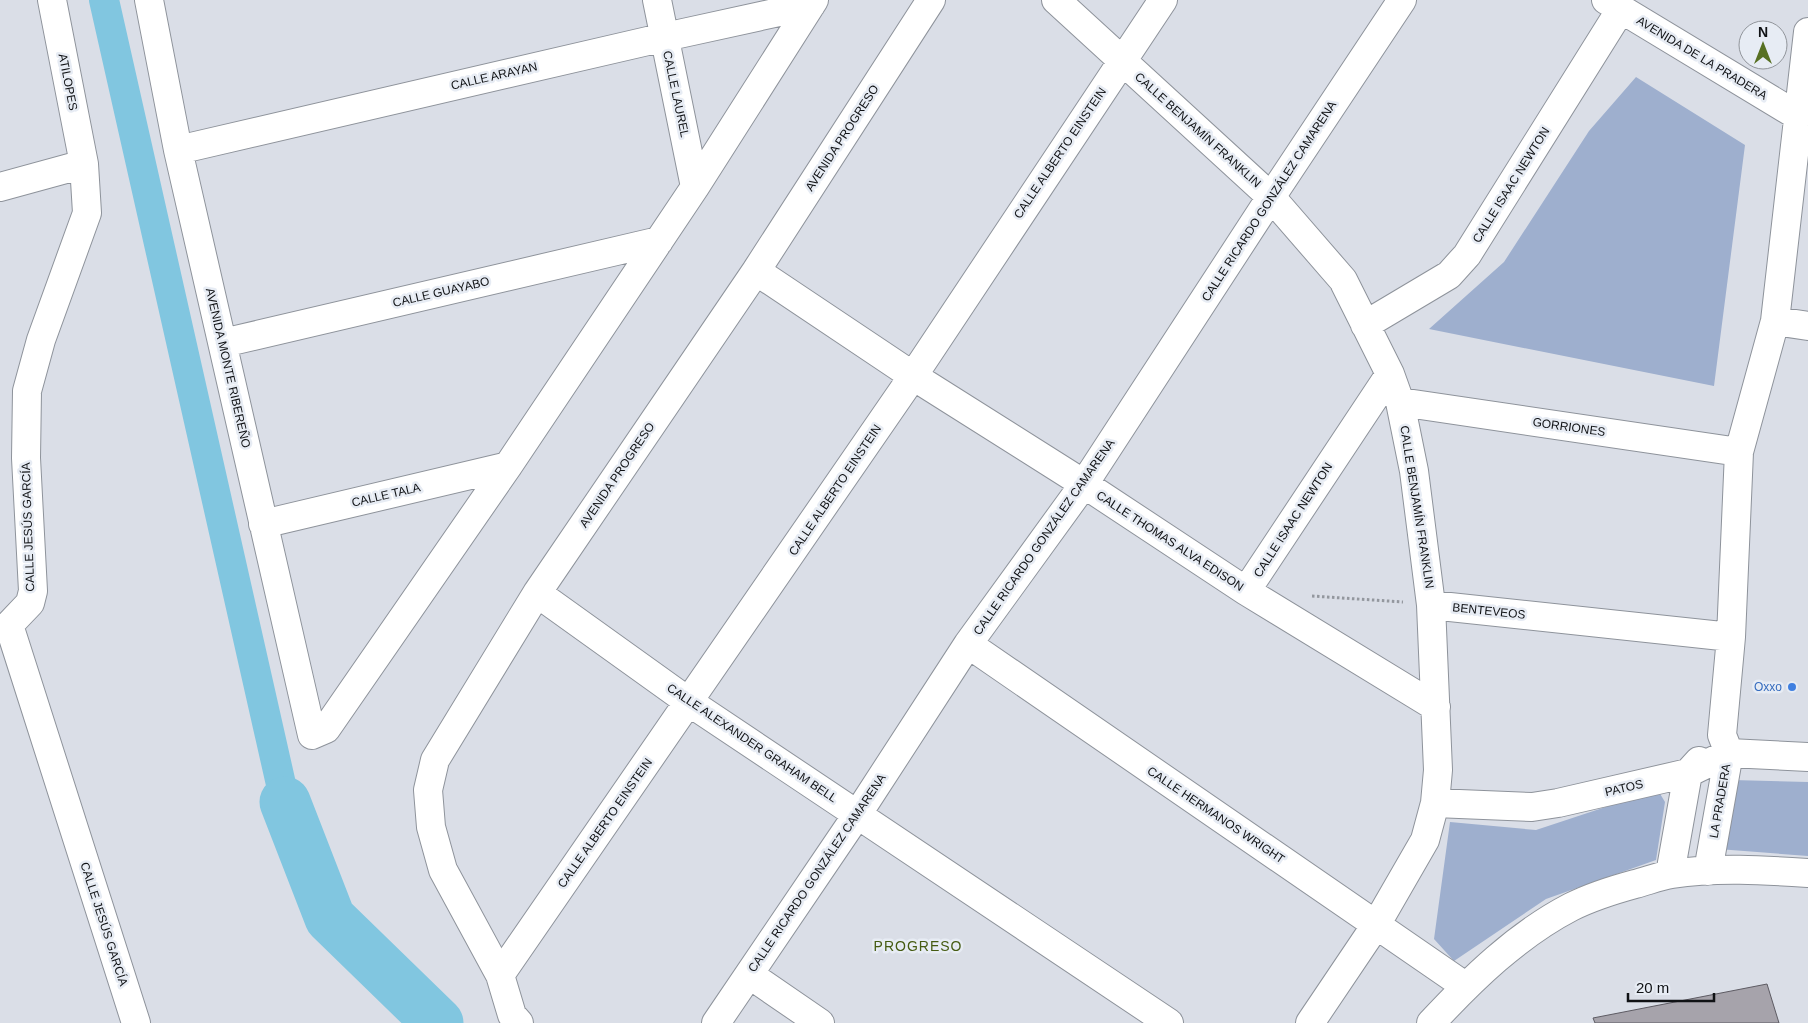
<svg xmlns="http://www.w3.org/2000/svg" width="1808" height="1023" viewBox="0 0 1808 1023" font-family="Arial,sans-serif">
	<rect width="100%" height="100%" fill="#dadee7"/>
	<path fill="#9eafce" d="M1636,77L1745,145L1714,386L1429,329L1504,262L1589,131Z
		M1732,780L1808,782V856L1718,849Z
		M1659,792L1665,802L1656,860L1546,899L1454,961L1434,939L1450,822L1536,830L1645,794Z"/>
	<g fill="none" stroke-linecap="round" stroke-linejoin="round">
		<path stroke="#81c6e0" stroke-width="30" d="M104,0L285,802"/>
		<path stroke="#81c6e0" stroke-width="51" d="M285,802L330,918L438,1023"/>
	</g>
	<path fill="#a6a3ab" stroke="#5d5b63" d="M1767,984L1779,1023H1595L1593,1018Z"/>
	<g fill="none" stroke-linecap="round" stroke-linejoin="round">
		<g stroke="#8e939b" stroke-width="30">
			<path id="minor" d="M52,0L84,164L87,213L41,340L27,391L26,458L33,591L30,603L9,625L136,1023
				M149,0L178,150L312,735L326,729L508,466L695,187L814,0
				M657,0L695,187
				M1056,0L1271,197L1343,280L1390,374L1400,402L1414,471L1431,605L1438,770L1435,803L1425,840L1376,925L1310,1023
				M1606,0L1798,116
				M178,150L665,37L811,5
				M0,187L84,164
				M756,271L913,376L1084,484L1246,591L1436,707
				M1775,321L1808,326
				M1365,325L1449,275L1467,255L1621,9
				M223,343L659,241
				M1400,402L1739,452
				M263,524L508,466
				M1246,591L1390,374
				M537,593L689,702L1169,1023
				M1431,605L1731,637
				M968,644L1465,986
				M1435,803L1532,807L1558,803L1688,773L1729,753L1808,757
				M1708,871L1729,753L1722,735L1731,637L1739,452L1775,321L1808,32
				M1670,874L1688,773L1699,761
				M500,975L913,376L1163,0
				M750,975L820,1023
				M519,1023L512,1015L500,975L443,870L431,827L428,790L435,760L537,593L756,271L931,0
				M716,1023L857,815L968,644L1084,484L1271,197L1402,0
				M1431,1023C1472,979 1517,935 1571,907C1591,897 1613,890 1635,884C1647,881 1659,876 1672,874C1716,867 1763,870 1808,873"/>
		</g>
		<path stroke="#93979e" stroke-width="3" stroke-dasharray="2.5 2.5" stroke-linecap="butt" d="M1312,596L1403,602"/>
		<use href="#minor" stroke="#fff" stroke-width="28"/>
	</g>
	<circle fill="#3f7fe0" stroke="#e7ecf4" stroke-width="2" cx="1792" cy="687" r="5"/>
	<g text-anchor="middle" dominant-baseline="central" stroke-width="5" stroke-linejoin="round" paint-order="stroke">
		<g font-size="12" fill="#101215" stroke="#e7ecf4">
			<text transform="translate(1702 58) rotate(31)">AVENIDA DE LA PRADERA</text>
			<text transform="translate(494 76) rotate(-13)">CALLE ARAYAN</text>
			<text transform="translate(68 82) rotate(79)">ATILOPES</text>
			<text transform="translate(676 94) rotate(78)">CALLE LAUREL</text>
			<text transform="translate(1198 130) rotate(42)">CALLE BENJAMÍN FRANKLIN</text>
			<text transform="translate(842 138) rotate(-57)">AVENIDA PROGRESO</text>
			<text transform="translate(1060 153) rotate(-56)">CALLE ALBERTO EINSTEIN</text>
			<text transform="translate(1511 185) rotate(-58)">CALLE ISAAC NEWTON</text>
			<text transform="translate(1269 201) rotate(-57)">CALLE RICARDO GONZÁLEZ CAMARENA</text>
			<text transform="translate(441 292) rotate(-13)">CALLE GUAYABO</text>
			<text transform="translate(228 368) rotate(77)">AVENIDA MONTE RIBEREÑO</text>
			<text transform="translate(1569 427) rotate(8)">GORRIONES</text>
			<text transform="translate(617 475) rotate(-56)">AVENIDA PROGRESO</text>
			<text transform="translate(835 490) rotate(-56)">CALLE ALBERTO EINSTEIN</text>
			<text transform="translate(386 495) rotate(-13)">CALLE TALA</text>
			<text transform="translate(1417 507) rotate(81)">CALLE BENJAMÍN FRANKLIN</text>
			<text transform="translate(1293 520) rotate(-57)">CALLE ISAAC NEWTON</text>
			<text transform="translate(28 527) rotate(-92)">CALLE JESÚS GARCÍA</text>
			<text transform="translate(1044 537) rotate(-55)">CALLE RICARDO GONZÁLEZ CAMARENA</text>
			<text transform="translate(1170 541) rotate(33)">CALLE THOMAS ALVA EDISON</text>
			<text transform="translate(1489 611) rotate(6)">BENTEVEOS</text>
			<text transform="translate(752 743) rotate(34)">CALLE ALEXANDER GRAHAM BELL</text>
			<text transform="translate(1624 788) rotate(-13)">PATOS</text>
			<text transform="translate(1720 801) rotate(-80)">LA PRADERA</text>
			<text transform="translate(1216 815) rotate(34)">CALLE HERMANOS WRIGHT</text>
			<text transform="translate(605 823) rotate(-55)">CALLE ALBERTO EINSTEIN</text>
			<text transform="translate(817 873) rotate(-56)">CALLE RICARDO GONZÁLEZ CAMARENA</text>
			<text transform="translate(104 924) rotate(72)">CALLE JESÚS GARCÍA</text>
		</g>
		<g font-size="12" fill="#366cbe" stroke="#e7ecf4" text-anchor="end">
			<text x="1782" y="687">Oxxo</text>
		</g>
		<g font-size="14" letter-spacing="1" fill="#455b12" stroke="#e7ecf4">
			<text x="918" y="946">PROGRESO</text>
		</g>
	</g>
	<g transform="translate(1763 45)"><circle r="24" fill="#e7ecf4" stroke="#91959b"/>
	<path d="M0-4L9 19L0 12L-9 19Z" fill="#577022"/>
	<text y="-8" font-size="14" font-weight="bold" text-anchor="middle" fill="#101215">N</text>
	</g>
	<path d="M1628 993v8h86v-8" fill="none" stroke="#101215" stroke-width="2.5"/>
	<text x="1636" y="993" font-size="15" fill="#101215" stroke="#e7ecf4" stroke-width="4" paint-order="stroke">20 m</text>
</svg>
